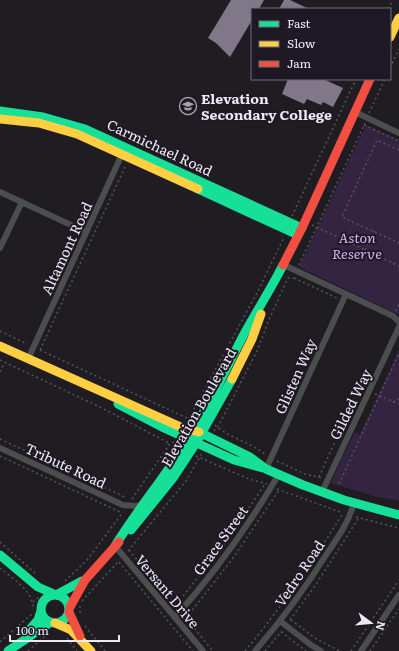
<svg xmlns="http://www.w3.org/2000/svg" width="399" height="651" viewBox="0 0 399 651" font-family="Literata,serif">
	<rect width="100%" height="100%" fill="#1f1c22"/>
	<path fill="#342442" d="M366,125L399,140V315L299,267Z
		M399,350V501L373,496L331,483L342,458L355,432L360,434Z"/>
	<path fill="#807888" d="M231,0H264L259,9H252V20L230,57L216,43L208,38Z
		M284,0H290L309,9H279Z
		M288,79H323L343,88L333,107L323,102L321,105L307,99L304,104L282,94Z"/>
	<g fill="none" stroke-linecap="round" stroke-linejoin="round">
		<path stroke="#555658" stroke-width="1.5" stroke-dasharray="2 3" stroke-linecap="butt" d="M388,9L393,0
			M390,68L399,49
			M369,113L385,79
			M364,125L399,141
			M399,150L377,140L342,217L399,243
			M292,216L356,79
			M312,225L399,266
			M365,250L374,231
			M299,265L365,123
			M294,278L337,298
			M396,311L399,304
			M0,331L27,344
			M40,350L126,165
			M40,350L189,419
			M0,360L102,408L167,442L168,444
			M0,372L4,363
			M375,394L399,404
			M393,402L399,399
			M189,418L258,291L284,237
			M215,425C226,436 251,443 265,454
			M214,431L218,427L258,349L268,322L288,278H294V276
			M0,439L127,498
			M0,456L122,513
			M196,456L249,479L267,484
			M277,461L305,474L322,478
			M319,477L333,446L343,430
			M339,484L399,353
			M277,489L343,513
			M132,499L167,448L168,445L172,444L175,440
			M356,517L399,528
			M0,542L36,574
			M129,550L175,606L176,605
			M128,551L186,481L202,453
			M119,562L193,651
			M0,568C13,579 34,591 33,610
			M65,581L87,560L123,512
			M180,600L229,538L265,484
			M82,601L119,561
			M33,602L39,597
			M80,606V616
			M185,617L213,651
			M186,618L231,561L279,490
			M290,620L315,586L358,519
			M291,620L318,640L340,651
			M85,626L105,651
			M281,632L306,651
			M67,638L77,651
			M0,642L32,614
			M28,651L45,636
			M245,651C281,608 312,562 342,515
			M265,651L282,631
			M351,651L399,580
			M370,651L399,609"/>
		<path stroke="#4c4e4e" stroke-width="6" d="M355,112L399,133
			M0,192L86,232
			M0,248L22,202
			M284,265L393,316L399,322
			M28,359L123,152
			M0,448L123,505L136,506L142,505
			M266,469L346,294
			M322,492L399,327
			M115,546L203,651
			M175,617C215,573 249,525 279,474
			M280,621L311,645L321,651
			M255,651C282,620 306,587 328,552C339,536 349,521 354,503
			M361,651L399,595"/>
		<path stroke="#16e098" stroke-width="9" d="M0,111L43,117L85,129L302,228
			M198,189L298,235
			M118,404L164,428L234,460L263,468
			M199,432L250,457L266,469L303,485L344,500L399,515
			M131,530L173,478L196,443L232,379
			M115,546C137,510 165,477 187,441C208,407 225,371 243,336C256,312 271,289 283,265
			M0,555L38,587L54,594
			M58,594L82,581
			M41 609a14 14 0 1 1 28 0a14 14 0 1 1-28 0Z
			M26,634L38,620L41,611
			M8,651L51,622"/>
		<path stroke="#ffcf43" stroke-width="9" d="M390,37L399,18
			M0,119L39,123L77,134L198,189
			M0,346L183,428L199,432
			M232,379L252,339L261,314
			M55,623L71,630L91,651"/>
		<path stroke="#f24e42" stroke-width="9" d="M283,265L302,228L370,79
			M70,607L85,580L119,542
			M69,612L80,636"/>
	</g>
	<defs>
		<g id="school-ring" transform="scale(0.9)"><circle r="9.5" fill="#1f1925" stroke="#a5a1a9" stroke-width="1.5"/><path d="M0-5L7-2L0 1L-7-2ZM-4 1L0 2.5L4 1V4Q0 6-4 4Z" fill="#a5a1a9"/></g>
	</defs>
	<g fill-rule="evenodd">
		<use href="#school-ring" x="188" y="106"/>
	</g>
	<g text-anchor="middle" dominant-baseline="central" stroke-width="4" stroke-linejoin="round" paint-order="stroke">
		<g font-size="14" font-weight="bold" fill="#ede9f2" stroke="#1f1925" text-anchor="start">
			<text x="201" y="98">Elevation<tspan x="201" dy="16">Secondary College</tspan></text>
		</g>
		<g font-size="14" fill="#ede9f2" stroke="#1f1925">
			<text transform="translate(160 147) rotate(25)">Carmichael Road</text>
			<text transform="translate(66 248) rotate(-65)">Altamont Road</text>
			<text transform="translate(295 376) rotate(-66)">Glisten Way</text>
			<text transform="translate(350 404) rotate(-64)">Gilded Way</text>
			<text transform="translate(198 407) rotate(-60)">Elevation Boulevard</text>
			<text transform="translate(66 465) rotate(25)">Tribute Road</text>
			<text transform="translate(220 540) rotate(-54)">Grace Street</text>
			<text transform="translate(299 573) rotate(-56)">Vedro Road</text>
			<text transform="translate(168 591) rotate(50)">Versant Drive</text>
		</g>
		<g font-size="14" font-style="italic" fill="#d6b0f9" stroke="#1f1925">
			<text x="357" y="237">Aston<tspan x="357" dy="16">Reserve</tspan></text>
		</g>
	</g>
	<rect x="251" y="8" width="140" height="72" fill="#1f1925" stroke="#716c77"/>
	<rect x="259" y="21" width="20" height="6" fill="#16e098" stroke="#716c77"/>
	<text x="287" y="28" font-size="12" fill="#ede9f2">Fast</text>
	<rect x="259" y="41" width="20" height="6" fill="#ffcf43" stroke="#716c77"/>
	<text x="287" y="48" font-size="12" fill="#ede9f2">Slow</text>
	<rect x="259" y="61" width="20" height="6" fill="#f24e42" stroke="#716c77"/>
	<text x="287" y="68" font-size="12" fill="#ede9f2">Jam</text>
	<g transform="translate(371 623) rotate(106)" stroke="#1f1925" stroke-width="3" paint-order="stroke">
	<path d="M0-3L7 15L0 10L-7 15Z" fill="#ede9f2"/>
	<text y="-6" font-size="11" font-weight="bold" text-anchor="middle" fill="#ede9f2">N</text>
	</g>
	<path d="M10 635v6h109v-6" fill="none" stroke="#ede9f2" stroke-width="2"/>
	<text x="16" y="635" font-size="12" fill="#ede9f2" stroke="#1f1925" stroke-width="3" paint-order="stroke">100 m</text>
</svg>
